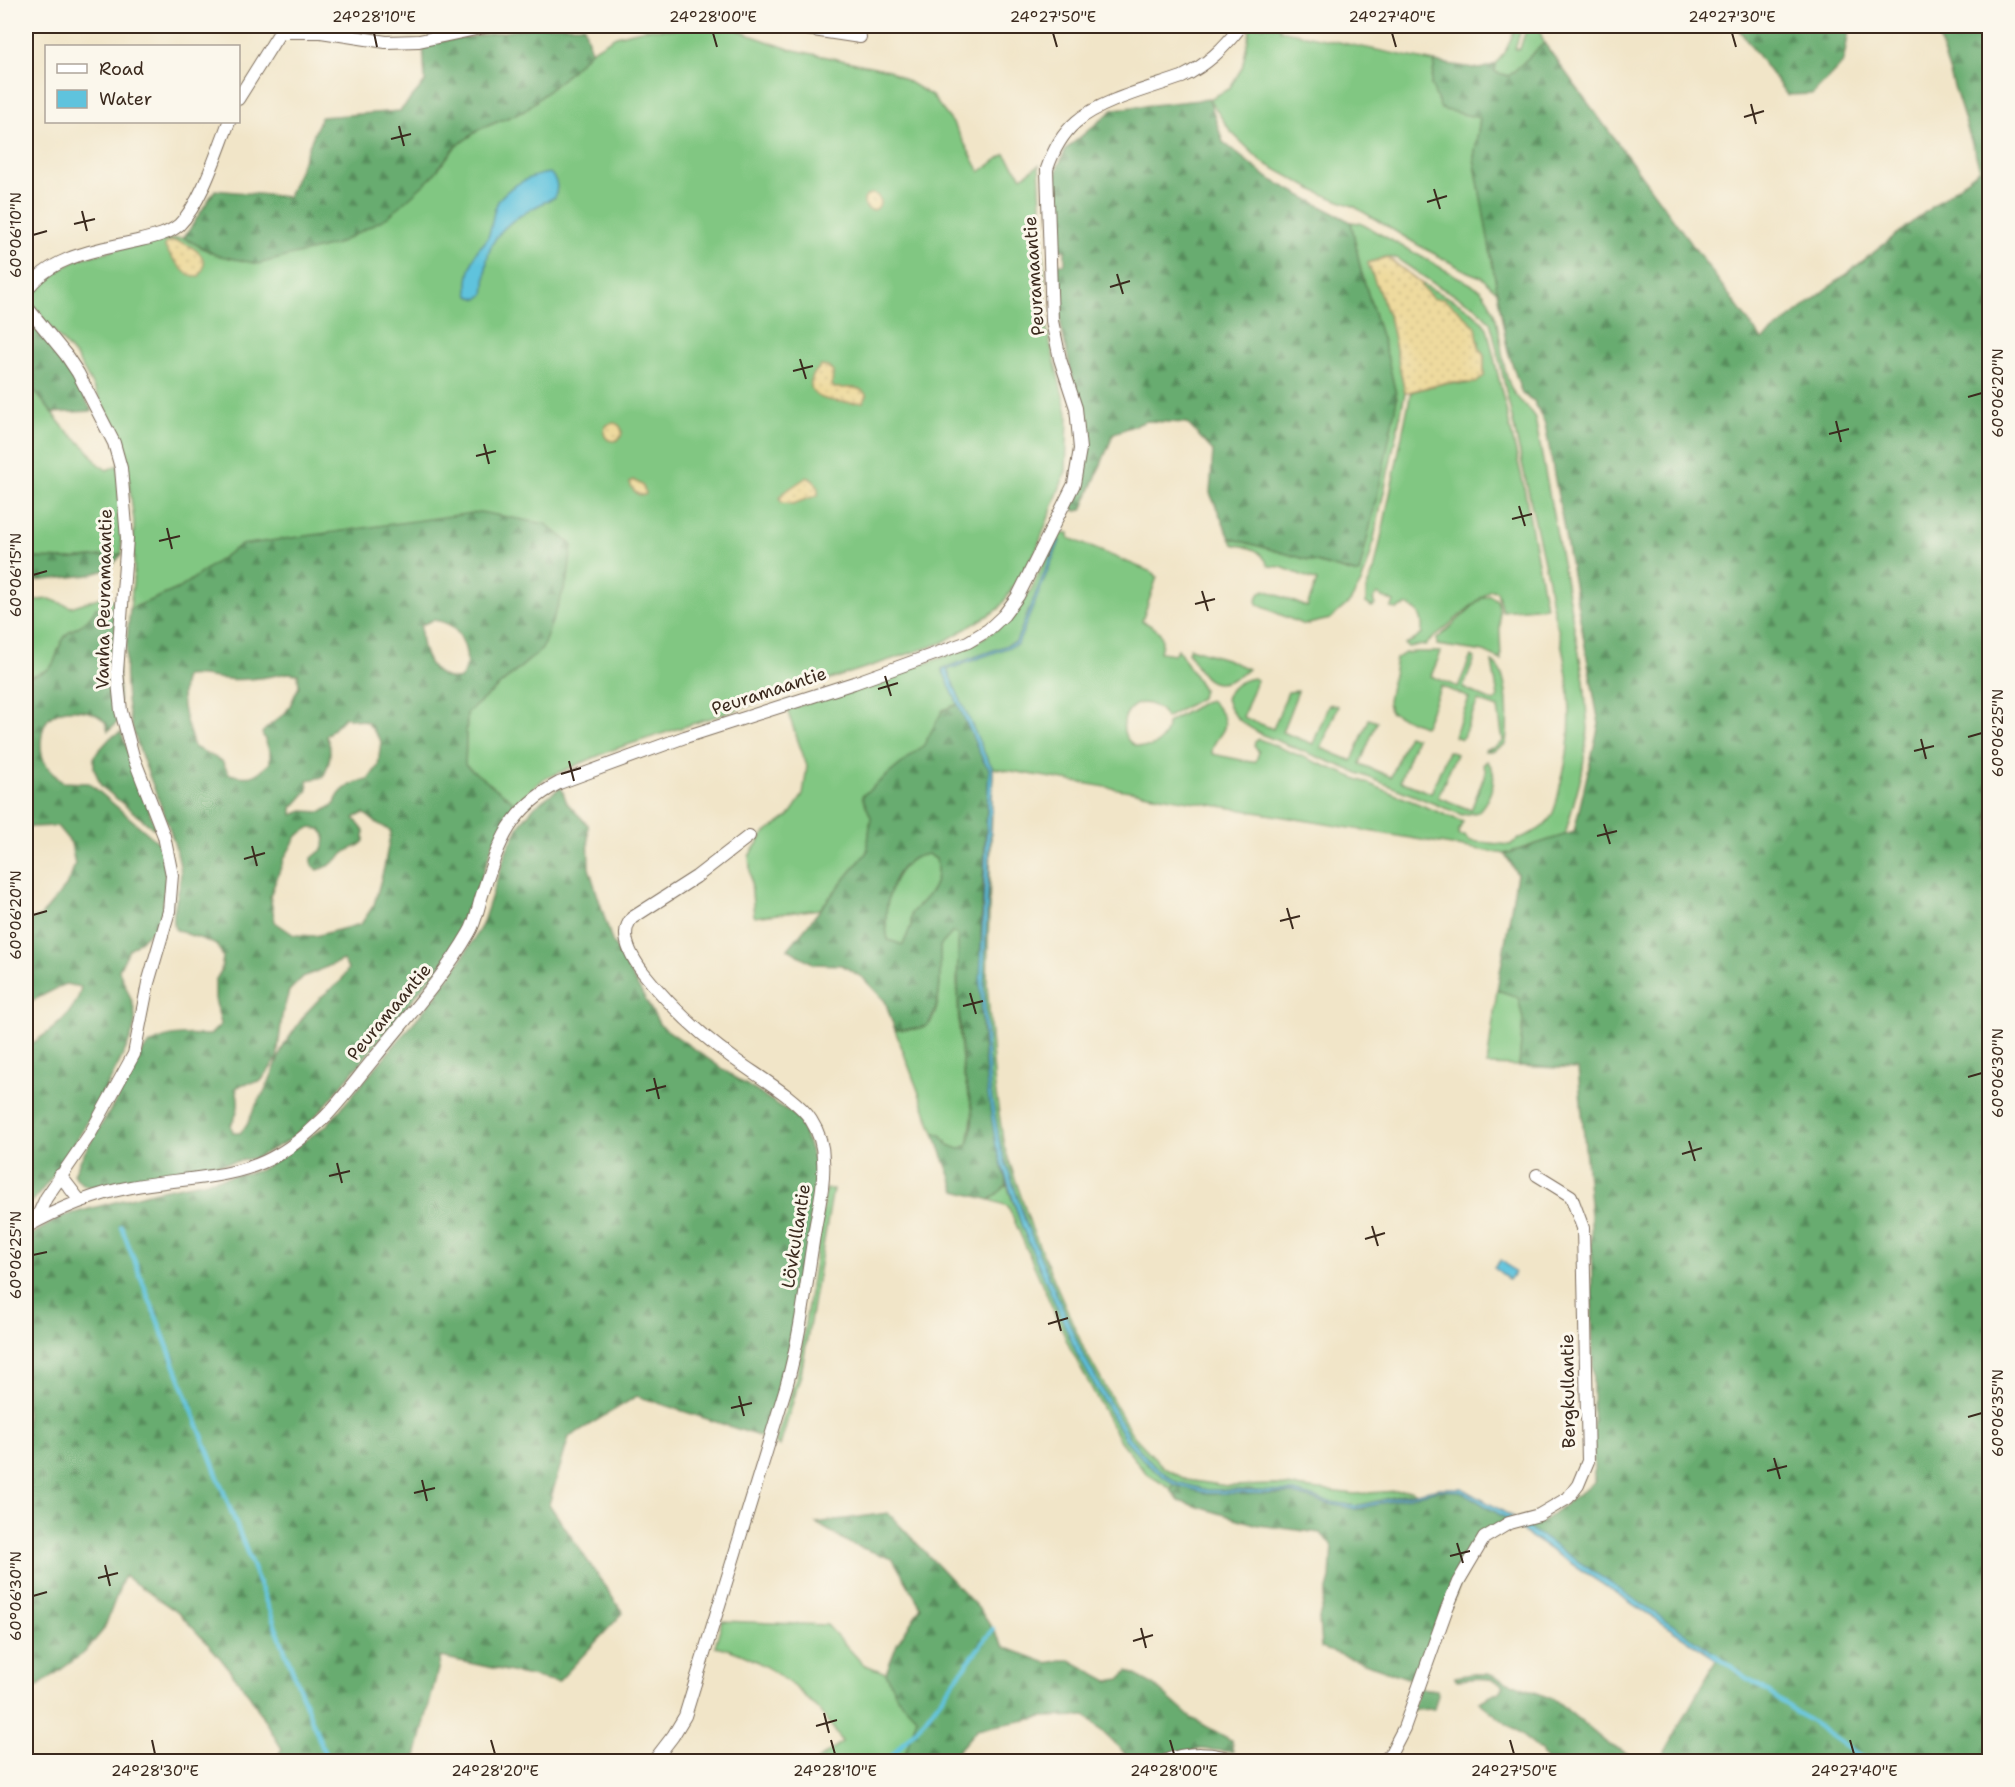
<svg xmlns="http://www.w3.org/2000/svg" width="2015" height="1787" viewBox="0 0 2015 1787" font-family="'Shantell Sans',sans-serif">
	<defs>
		<pattern id="forest-firs" width="22" height="20" patternUnits="userSpaceOnUse" patternTransform="scale(1.5)"><rect width="22" height="20" fill="#68ac70"/><path d="M5 1l3.5 6h-7zM16 11l3.5 6h-7z" fill="#578c5b"/></pattern>
		<pattern id="sand-dots" width="8" height="8" patternUnits="userSpaceOnUse" patternTransform="scale(1.5)"><rect width="8" height="8" fill="#eeda9e"/><path d="M2 2h.1M6 6h.1" fill="none" stroke="#cdbb88" stroke-width="1.8" stroke-linecap="round"/></pattern>
	</defs>
	<rect width="100%" height="100%" fill="#fbf7ec"/>
	<filter id="ink" filterUnits="userSpaceOnUse"><feTurbulence type="fractalNoise" baseFrequency=".0167" numOctaves="2"/><feDisplacementMap in="SourceGraphic" scale="12" xChannelSelector="R" yChannelSelector="G"/><feConvolveMatrix kernelMatrix="1 2 1 2 8 2 1 2 1" color-interpolation-filters="sRGB"/></filter>
	<filter id="wash" filterUnits="userSpaceOnUse"><feTurbulence type="fractalNoise" baseFrequency=".008" numOctaves="4" result="noise"/><feDisplacementMap in="SourceGraphic" scale="24" xChannelSelector="R" yChannelSelector="G"/><feGaussianBlur stdDeviation="1.35" result="paint"/><feColorMatrix in="noise" values="0 0 0 0 0 0 0 0 0 0 0 0 0 0 0 0 0 1.4 0 .05"/><feComposite in="paint" operator="in"/></filter>
	<g filter="url(#wash)">
		<rect width="100%" height="100%" fill="#f1e5c8"/>
		<path fill="#81c782" stroke="#5e7850" stroke-width="1.5" d="M686,26H730L747,34L789,49L889,70L932,96L955,126L980,172L1005,154L1022,177L1039,165L1047,330L1068,417L1066,471L1036,551L999,609L942,643L612,750L544,779L515,803L465,765L467,713L542,649L241,545L180,588L130,609L134,573V521L124,442L77,358L29,303L37,283L79,259L153,240L184,238L216,255L431,178L455,147L480,129L524,111L568,74L591,51L616,36L645,29H672Z
			M1251,26H1280V30L1435,62L1431,85L1480,118L1474,158L1498,292L1481,277L1468,272L1418,245L1355,207L1317,192L1262,162L1231,132L1209,99L1229,89L1242,68Z
			M1516,26H1522L1515,49H1520L1527,26H1538L1544,43L1509,76L1495,72L1496,64L1507,48Z
			M1351,222L1360,223L1480,289C1506,317 1496,357 1512,390C1518,401 1529,407 1535,418L1584,680L1588,729L1582,773L1565,835L1505,854L993,768L987,983L995,1088L1004,1146L1032,1229L1084,1349L1132,1434L1164,1468L1187,1480L1227,1486L1278,1485L1354,1494L1411,1490L1415,1492L1356,1506L1250,1490H1207L1176,1482L1152,1464L1129,1437L1082,1352L1027,1226L1000,1145L990,1087L984,985L993,768L987,759L946,670L1018,643L1059,540L1016,642L942,669L958,704L943,710L924,745L862,796L871,817L867,852L820,909L754,917L749,856L763,835L789,816L803,795L807,766L787,710L941,658L977,642L999,628L1020,606L1030,592L1055,538L1061,534L1069,533V538L1154,573L1157,577L1142,621C1158,629 1166,632 1160,652L1174,654L1178,649L1203,689L1201,698L1166,718C1163,711 1157,706 1149,704C1119,697 1113,748 1145,747C1159,747 1167,736 1167,723L1204,702L1210,700C1215,704 1219,710 1222,715C1232,732 1211,737 1212,754L1251,762L1256,761L1259,752L1254,746L1255,742L1259,739L1463,822L1459,830V836H1465L1469,841L1510,845C1521,835 1540,833 1548,821C1556,811 1558,795 1561,782C1575,732 1571,684 1559,633C1554,615 1550,599 1548,580L1493,332L1490,322L1475,306L1436,285L1396,258L1386,257L1368,263L1390,320L1405,393L1370,557L1362,581L1350,602L1330,619L1304,625L1258,605L1256,601L1260,592L1265,590L1307,607L1317,581L1281,567L1269,566C1259,548 1252,548 1233,544L1230,538L1358,574L1397,399L1387,355L1361,271Z
			M1422,284C1446,298 1471,304 1487,328L1524,487L1546,607L1502,611L1497,591L1490,590L1425,645L1408,647L1405,644L1414,640L1422,634C1423,619 1421,612 1408,605L1397,609L1391,608L1394,602L1377,594L1373,600L1375,605L1372,607L1366,603V590L1375,567L1411,392L1444,383L1466,384L1484,376V356L1479,347V341L1420,286Z
			M26,380L64,428L87,449L98,464L107,470L118,465L122,554L72,559L26,558Z
			M107,595L113,601L116,610L96,608C93,613 89,619 84,623C79,627 73,629 68,633C48,655 67,669 26,677V601L50,599L71,607Z
			M1489,595L1497,600L1499,608L1501,660L1484,652L1437,645V639L1482,598Z
			M1190,648L1226,659L1248,669C1243,674 1237,677 1231,680C1207,691 1199,670 1188,652Z
			M1415,652H1441L1431,676L1458,687L1471,656L1475,658L1463,688L1494,702L1498,697L1492,662C1511,673 1508,724 1506,744L1494,751H1485L1486,749L1494,748L1503,741L1498,708L1478,701L1462,739L1454,736L1469,698L1441,686L1425,725L1423,726L1390,712L1388,701L1396,659L1405,653Z
			M1254,678L1257,680L1243,717L1273,729L1288,692L1298,691L1282,732L1313,744L1329,704L1338,706L1321,748L1352,761L1369,719L1377,722L1360,764L1391,777L1408,735L1416,738L1400,781L1431,793L1448,751L1456,754L1438,797L1471,810L1486,771L1483,765L1487,761C1501,775 1490,799 1478,812L1462,815L1263,735C1246,726 1232,718 1226,699C1230,686 1241,680 1254,678Z
			M928,854L936,859C941,886 929,895 912,913L911,926L903,945L888,940C882,913 888,875 914,858C918,856 924,855 928,854Z
			M953,932L959,936L957,979L959,1027L963,1073L973,1111L968,1145L959,1149L948,1145L941,1135L934,1133L895,1030C904,1029 921,1031 928,1025C943,1012 940,964 940,946Z
			M1497,990L1518,997L1523,1019L1519,1066L1487,1065Z
			M1007,1185L1022,1227L1077,1354L1125,1439L1148,1465L1175,1485L1171,1489L1147,1474L1120,1441L1070,1348L1008,1206L990,1200Z
			M826,1189H833L801,1374L780,1446L775,1443L797,1375Z
			M722,1621L827,1625L863,1664L886,1673L897,1697L917,1717L903,1761H816L842,1742C817,1699 764,1656 715,1646Z"/>
		<path fill="url(#forest-firs)" stroke="#526b47" stroke-width="1.5" fill-rule="evenodd" d="M275,26H434L435,29L411,35L345,28Z
			M542,26H584L591,51L568,74L524,111L480,129L455,147L431,178L388,217L337,244L258,264L216,255L184,238L215,190L288,197L321,117L400,111L425,82L423,44Z
			M1736,26H1850L1843,63L1813,94L1787,95Z
			M1935,26H1989V1761H1660L1718,1656L1524,1525L1542,1522L1594,1482L1591,1215L1578,1069L1519,1066L1523,1019L1518,997L1497,990L1517,874L1505,854L1574,832L1599,724L1545,424L1534,401L1522,394L1507,348L1474,158L1480,118L1441,109L1431,85L1435,62L1480,69L1496,64L1495,72L1509,76L1544,43L1762,340L1980,169Z
			M1209,99L1223,142L1268,178L1351,222L1361,271L1387,355L1397,399L1382,475L1359,574L1230,538L1210,493L1213,451L1187,423L1147,421L1114,433L1082,510L1076,511L1071,507L1070,501L1083,425L1061,326L1056,264H1065V250L1056,249L1054,195L1057,169L1066,149L1114,109Z
			M26,316L64,361L92,411L52,413L26,380Z
			M480,512L546,524L572,545L568,578L542,649L467,713L465,765L515,803L493,844L463,933L450,954L324,1107L310,1122L288,1141L255,1158L102,1186C88,1188 81,1187 74,1174C84,1149 100,1128 113,1106C123,1089 135,1053 152,1043C170,1033 190,1034 210,1035L221,1024L215,999V981L221,971L223,957L218,946C204,938 189,936 175,929C169,908 184,888 180,866C170,817 144,772 131,723C122,685 126,648 130,609L180,588L240,545ZM433,620C439,621 447,622 451,626C465,637 473,664 460,679C430,681 420,651 421,625ZM288,673L298,674L299,687C294,695 291,707 285,713C277,720 269,725 262,733L270,752V763C254,778 250,779 229,774L222,761L194,747C187,724 177,700 185,676C199,674 212,678 227,679C247,681 268,677 288,673ZM345,717L367,722L381,741L378,766L368,780C353,782 338,789 335,804L322,812L303,811L292,815V808L308,790L307,780L323,777C330,764 333,750 326,736ZM364,813L375,822L391,831L384,868L374,905L361,924L315,936L294,935L275,922L270,896L284,859L297,836L309,828L320,829L325,835L324,848L312,858V865L317,870C332,867 335,860 347,851C353,847 358,848 364,841V831L354,818ZM343,960L348,969L341,981L321,997L306,1013L284,1045L266,1089L256,1105L247,1125L240,1133H233L231,1125C239,1112 240,1103 236,1088L243,1084L261,1081L277,1059L282,1016L289,991L303,977Z
			M122,554L109,569L89,575L26,582V558L72,559Z
			M96,608L116,610L120,720L108,731C107,728 107,724 105,722C95,709 66,706 53,715C46,719 43,728 42,734C38,759 45,766 62,782L89,783L160,844L166,877L161,923L129,950L119,970C124,985 135,1002 135,1018C136,1031 124,1053 118,1065C92,1116 64,1167 26,1209V1053L28,1046C49,1033 77,1013 81,987L65,984L26,1004V920L40,917L66,886L75,865L71,843L57,826L31,827L26,829V677C67,669 48,655 68,633C73,629 79,627 84,623C89,619 93,613 96,608Z
			M958,704L984,762L989,768C982,906 968,1050 1007,1185L990,1200L956,1191L934,1133L941,1135L948,1145L959,1149L968,1145C971,1134 974,1120 972,1108C970,1095 964,1081 963,1067C959,1023 957,980 958,936L953,932L940,946C940,973 943,1001 928,1025L920,1028L895,1030L885,1001L863,978L842,965L814,964L788,949L867,852L871,817L862,796L924,745L943,710ZM928,854L936,859C941,886 929,895 911,913V926L903,945L888,940C882,913 888,874 914,858C918,856 924,855 928,854Z
			M121,732L155,827L153,828L101,786L94,768V756L111,737Z
			M561,787L567,803L588,825L589,868L612,941L660,1025L740,1081L798,1117L817,1168L818,1189L790,1361L768,1439L637,1396L569,1437L549,1504L623,1613L558,1682L441,1657L415,1761H274L282,1749L250,1696L217,1654L180,1614L124,1576L104,1629L85,1652L26,1695V1238L63,1216L156,1191L258,1171L282,1157L328,1124L435,997L460,962L482,925L507,849L521,823L535,806Z
			M1175,1485L1206,1493L1294,1494L1325,1503L1356,1509L1439,1490L1461,1491L1507,1519L1482,1536L1416,1681L1321,1648L1319,1618L1330,1579L1332,1544L1320,1533L1258,1525L1179,1501L1171,1490Z
			M888,1513L980,1610L1004,1647L1047,1663L1061,1660H1070L1108,1681L1120,1679L1128,1671L1154,1685L1191,1718L1231,1740L1233,1752L1201,1749L1154,1761H1133L1086,1716L1044,1717L977,1729L956,1753L953,1761H903L917,1718L897,1697L886,1673L897,1644L921,1607L893,1559L851,1544L816,1523Z
			M1471,1674H1488L1555,1700L1608,1744L1642,1761H1546L1541,1751L1479,1702L1499,1692L1504,1686C1494,1675 1471,1679 1457,1680L1455,1677Z
			M1419,1688L1437,1690L1438,1694L1434,1709L1412,1710Z"/>
		<path fill="url(#sand-dots)" stroke="#94825e" stroke-width="1.5" d="M864 202a8 8 0 1 1 16 0a8 8 0 1 1-16 0Z
			M171,241C188,241 215,257 199,276C196,276 192,276 189,275C184,273 167,252 165,247L166,243Z
			M1387,257L1422,284L1421,286L1433,299H1443L1457,309L1476,327L1479,347L1484,356V376L1476,383H1444L1405,393L1390,320L1368,263Z
			M821,366L828,367L833,372L832,384L834,388C846,389 860,384 867,396L863,402C850,403 808,404 811,382C812,375 816,371 821,366Z
			M604 432a9 9 0 1 1 18 0a9 9 0 1 1-18 0Z
			M807,477C816,481 819,486 818,495L793,504L782,503L780,498L783,493Z
			M633,480L642,485L646,493L645,495C636,496 633,491 630,483Z"/>
		<path fill="#5fc3dd" stroke="#4d767e" stroke-width="1.5" d="M550,173C558,181 558,187 555,197C527,211 492,226 487,261C485,272 486,283 484,294L478,299L469,296C465,283 471,263 477,251C480,246 486,243 488,237C493,225 492,207 501,197C513,184 532,175 550,173Z
			M1058,539L1060,541L1018,644L947,670L987,759L993,768L984,985L990,1087L1000,1145L1027,1226L1082,1352L1129,1437L1152,1464L1176,1482L1207,1490L1295,1492L1325,1501L1356,1506L1439,1488H1462L1513,1517L1507,1519L1461,1491L1439,1490L1356,1509L1325,1503L1294,1494L1206,1493L1175,1485L1148,1465L1125,1439L1077,1354L1022,1227L996,1146L987,1088L980,983L989,768L984,762L942,669L1016,642Z
			M1501,1260L1515,1272L1509,1280L1494,1267Z
			M1524,1525L1719,1656L1716,1659L1516,1527Z"/>
		<g fill="none" stroke-linecap="round" stroke-linejoin="round">
			<path stroke="#5fc3dd" stroke-width="4.5" d="M121,1226L328,1762
				M1713,1654L1869,1762
				M886,1762L924,1721L993,1629"/>
		</g>
	</g>
	<g filter="url(#ink)">
		<g fill="none" stroke-linecap="round" stroke-linejoin="round">
			<g stroke="#7b6b5a" stroke-width="14">
				<path id="street" d="M787,26L860,37
					M238,99L280,32H321L386,42L419,41L490,26
					M26,291C52,254 100,250 141,240C154,237 168,234 179,225C202,202 217,152 229,122
					M26,306L66,355L78,373L114,443L121,468L127,538L117,672L121,711L133,756L164,836L172,875L169,911L148,983L134,1054L90,1134L46,1198L35,1222
					M60,1175L80,1201
					M26,1227C58,1209 94,1194 131,1187C177,1178 236,1180 277,1155C294,1146 309,1132 323,1119C342,1100 359,1076 376,1056C408,1016 443,978 469,933C476,922 478,907 482,895C499,843 508,810 559,783L685,737L854,683L968,642L988,630L1004,615L1018,596L1074,484L1080,449L1076,408L1060,359L1052,321L1047,169C1053,151 1061,135 1076,122C1099,101 1151,88 1182,77C1207,65 1224,48 1241,26
					M26,1756L28,1762
					M653,1762L673,1736L685,1716L786,1387C800,1338 806,1286 814,1235C818,1210 825,1184 823,1159C823,1146 818,1131 811,1120C798,1099 754,1074 733,1058C698,1033 669,1005 642,971C631,956 618,934 632,918L696,877L749,836
					M1162,1762C1187,1751 1215,1752 1240,1762
					M1382,1762L1390,1755L1404,1728L1447,1608L1458,1582L1484,1538L1509,1523L1539,1515L1568,1498L1578,1485L1588,1461L1583,1228L1571,1196L1537,1175"/>
			</g>
			<use href="#street" stroke="#fff" stroke-width="12"/>
		</g>
	</g>
	<path fill="none" stroke="#3b2a1e" stroke-width="2" d="M374,33L377,47M713,33L717,47M1053,33L1057,47M1392,33L1396,47M1732,33L1736,47M1751,104L1756,124M1744,117L1764,111M399,126L404,146M391,139L411,134M1434,189L1440,209M1427,202L1447,196M82,211L87,231M74,224L95,219M33,235L47,231M1117,274L1123,294M1110,287L1130,281M800,359L806,379M793,371L813,366M1968,397L1982,393M1836,421L1841,442M1829,434L1849,429M484,444L489,464M476,456L496,451M1519,506L1525,526M1512,519L1532,514M167,528L172,549M159,541L180,536M33,575L47,571M1202,591L1208,611M1195,604L1215,599M885,676L891,696M878,689L898,683M1968,737L1982,733M1921,739L1926,759M1914,751L1934,746M569,761L574,781M561,774L581,768M1604,824L1610,844M1597,836L1617,831M252,846L257,866M244,859L265,853M1287,908L1293,929M33,915L47,911M1280,921L1300,916M970,993L976,1014M963,1006L983,1001M1968,1077L1982,1073M654,1078L659,1099M646,1091L666,1086M1689,1141L1695,1161M1682,1154L1702,1148M337,1163L342,1183M329,1176L350,1171M1372,1226L1378,1246M1365,1239L1385,1233M33,1255L47,1252M1056,1311L1061,1331M1048,1324L1068,1318M739,1396L744,1416M731,1408L752,1403M1968,1417L1982,1413M1774,1458L1780,1479M1767,1471L1787,1466M422,1480L427,1501M414,1493L435,1488M1457,1543L1463,1563M1450,1556L1470,1551M105,1565L110,1586M98,1578L118,1573M33,1596L47,1592M1141,1628L1146,1648M1133,1641L1153,1635M824,1713L829,1733M816,1726L837,1720M152,1740L155,1754M491,1740L495,1754M831,1740L835,1754M1170,1740L1174,1754M1510,1740L1514,1754M1850,1740L1854,1754"/>
	<g text-anchor="middle" dominant-baseline="central" stroke-width="6" stroke-linejoin="round" paint-order="stroke">
		<g font-size="18" fill="#3b2a1e" stroke="#fbf7ec">
			<text transform="translate(1034 276) rotate(-94)">Peuramaantie</text>
			<text transform="translate(104 599) rotate(-89)">Vanha Peuramaantie</text>
			<text transform="translate(769 691) rotate(-18)">Peuramaantie</text>
			<text transform="translate(389 1012) rotate(-50)">Peuramaantie</text>
			<text transform="translate(796 1236) rotate(-81)">Lövkullantie</text>
			<text transform="translate(1568 1391) rotate(-91)">Bergkullantie</text>
		</g>
	</g>
	<rect width="2015" height="1787" fill="none" stroke="#fbf7ec" stroke-width="66"/>
	<rect x="45" y="45" width="195" height="78" fill="#fbf7ec" stroke="#aea59a" stroke-width="1.5"/>
	<rect x="57" y="64" width="30" height="9" fill="#ffffff" stroke="#aea59a" stroke-width="1.5"/>
	<text x="99" y="75" font-size="18" fill="#3b2a1e">Road</text>
	<rect x="57" y="90" width="30" height="18" fill="#5fc3dd" stroke="#aea59a" stroke-width="1.5"/>
	<text x="99" y="105" font-size="18" fill="#3b2a1e">Water</text>
	<rect x="33" y="33" width="1949" height="1721" fill="none" stroke="#3b2a1e" stroke-width="2"/>
	<g font-size="15" text-anchor="middle" fill="#3b2a1e">
		<text x="374" y="22">24°28'10"E</text>
		<text x="713" y="22">24°28'00"E</text>
		<text x="1053" y="22">24°27'50"E</text>
		<text x="1392" y="22">24°27'40"E</text>
		<text x="1732" y="22">24°27'30"E</text>
		<text transform="translate(16 235) rotate(-90)" y="5">60°06'10"N</text>
		<text transform="translate(1998 393) rotate(-90)" y="5">60°06'20"N</text>
		<text transform="translate(16 575) rotate(-90)" y="5">60°06'15"N</text>
		<text transform="translate(1998 733) rotate(-90)" y="5">60°06'25"N</text>
		<text transform="translate(16 915) rotate(-90)" y="5">60°06'20"N</text>
		<text transform="translate(1998 1073) rotate(-90)" y="5">60°06'30"N</text>
		<text transform="translate(16 1255) rotate(-90)" y="5">60°06'25"N</text>
		<text transform="translate(1998 1413) rotate(-90)" y="5">60°06'35"N</text>
		<text transform="translate(16 1596) rotate(-90)" y="5">60°06'30"N</text>
		<text x="155" y="1776">24°28'30"E</text>
		<text x="495" y="1776">24°28'20"E</text>
		<text x="835" y="1776">24°28'10"E</text>
		<text x="1174" y="1776">24°28'00"E</text>
		<text x="1514" y="1776">24°27'50"E</text>
		<text x="1854" y="1776">24°27'40"E</text>
	</g>
</svg>
